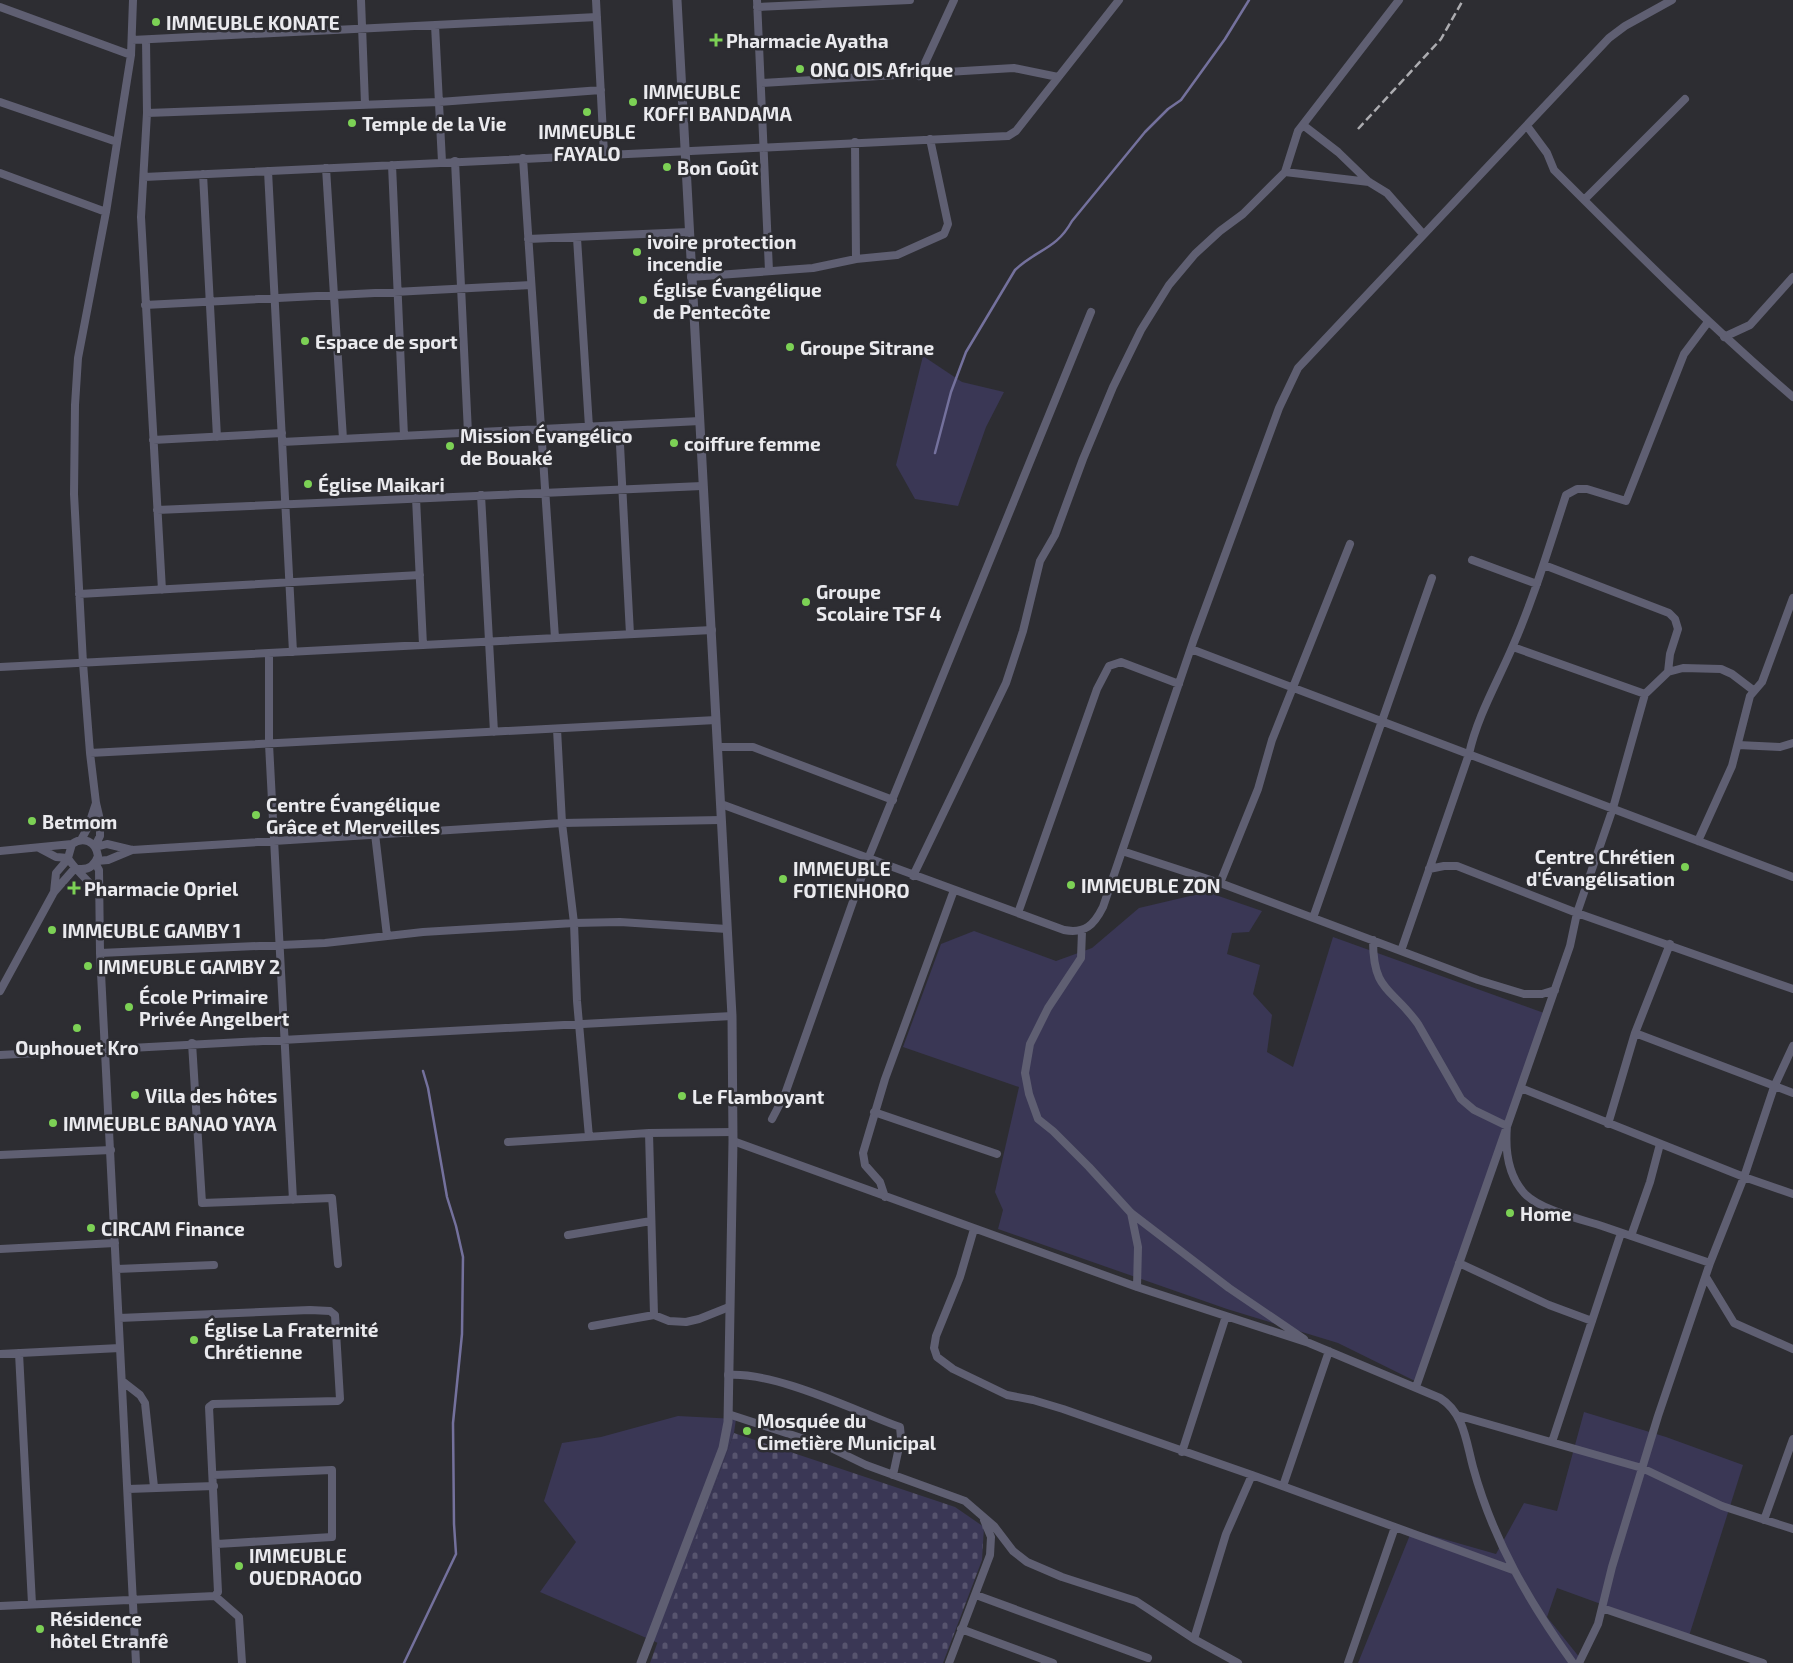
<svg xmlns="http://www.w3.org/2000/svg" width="1793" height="1663" viewBox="0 0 1793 1663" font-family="'Exo 2',sans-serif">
	<defs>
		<pattern id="cemetery-stones" width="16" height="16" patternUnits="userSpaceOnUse" patternTransform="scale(1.25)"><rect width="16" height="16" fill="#3a3755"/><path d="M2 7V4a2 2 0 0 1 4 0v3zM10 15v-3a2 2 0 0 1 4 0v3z" fill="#57546e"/></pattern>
	</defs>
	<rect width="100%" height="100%" fill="#2d2d32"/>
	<path fill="#3a3755" d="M923,356L962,382L1004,392L986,427L958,506L915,499L896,465Z
		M1207,892L1262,911L1249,932L1232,933L1227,954L1260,965L1253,994L1272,1015L1267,1052L1293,1067L1333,937L1544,1013L1415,1381L1338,1343L1227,1309L998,1229L1003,1210L995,1192L1019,1087L903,1047L941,944L974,931L1056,961L1092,948L1139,908Z
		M1584,1412L1666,1437L1743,1465L1689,1636L1557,1588L1547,1617L1584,1663H1358L1412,1530L1496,1554L1524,1503L1557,1511Z
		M678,1416L736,1419L734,1433L658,1643L540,1592L576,1542L544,1501L562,1443L601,1437Z"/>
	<path fill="url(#cemetery-stones)" d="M734,1433L955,1507L984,1527L982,1560L943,1663H650Z"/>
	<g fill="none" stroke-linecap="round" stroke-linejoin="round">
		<path stroke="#74719d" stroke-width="2.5" d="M935,453L951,392L966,352L1015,270C1037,249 1056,250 1072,221L1145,132L1168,109L1181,100L1225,39L1249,0
			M404,1663L456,1554L454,1524L453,1423L462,1334L463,1257L456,1226L447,1197L428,1088L423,1071"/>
		<path stroke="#5f5f72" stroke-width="8" d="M361,0L365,104
			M596,0L604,154
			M757,0L769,271
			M0,7L131,55
			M757,7L910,0
			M435,25L442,162
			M132,40L597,17
			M146,40L147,113L141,217L162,590
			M919,76L954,0
			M761,83L1014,68L1058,77
			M0,102L117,142
			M147,113L439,102L601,90
			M1303,125L1338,152L1369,182L1387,193L1423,234
			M1527,126L1547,153L1554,170C1632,248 1709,325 1793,397
			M855,142L856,259
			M523,158L555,638
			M455,161L468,433
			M392,165L404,436
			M326,168L343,439
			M268,171L293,652
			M1285,172L1369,182
			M0,173L106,212
			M203,174L217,437
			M144,177L1008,136L1016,131L1119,0
			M1584,200L1685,99
			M577,238L589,427
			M528,239L689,232
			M691,277L813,268L856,259L897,255L944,234L948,224L930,139
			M145,305L531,285
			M1724,337L1750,325L1793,277
			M619,426L630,634
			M153,440L282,433
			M282,442L700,421
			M481,495L494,732
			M416,498L423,645
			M157,510L702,486
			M1472,560L1537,584
			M1544,565L1669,613L1675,619L1678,629L1670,654L1668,672
			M79,594L420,575
			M1513,647L1645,694
			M1191,649L1793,877
			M269,653V744L293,1200
			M0,667L712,630
			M557,729L562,823L574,923L577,1001L589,1137
			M1738,745L1780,747L1793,743
			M718,747H753L893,800
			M90,753L716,720
			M721,804L1064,930C1085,934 1094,925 1103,907L1194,639L1279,408L1298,368L1609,38L1625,26L1672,0
			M375,834L387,936
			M81,840L88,827L96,803
			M1698,841L1732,766L1750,696L1762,682L1793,598
			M95,846L100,836V820L96,803L90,753L83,663L74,494L75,405L78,358L106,212L131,55L133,0
			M96,847L107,844L132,850L562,823L721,820
			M39,848L56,857L68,858
			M0,851L72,844
			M1122,851L1220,883L1478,980L1524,994H1542L1555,990
			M97,861L108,860L132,850
			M95,863L99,870L100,953L136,1663
			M79,869C89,870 95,865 98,856C96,841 83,836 72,844L68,858C71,865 92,885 100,894
			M1429,869L1444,866H1457L1577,913L1793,989
			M913,876L1006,683L1023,631L1040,561L1055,535L1083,459L1113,387L1141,330L1169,285L1195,254L1220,231L1243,214L1285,172L1298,131L1399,0
			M1220,883L1258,789L1272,740L1350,544
			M54,892L56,873L68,859
			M1018,913L1097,689L1109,666L1121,662L1179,684
			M1313,918L1432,578
			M1082,931L1081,958L1048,1008L1030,1044L1025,1073L1029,1094L1038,1119L1053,1131L1089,1167L1131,1213L1229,1288L1304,1339
			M1373,940C1373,993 1392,987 1418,1024L1461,1099L1474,1110L1507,1126C1505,1149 1508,1176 1525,1194C1541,1210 1580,1219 1602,1226C1638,1238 1674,1251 1710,1263
			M1401,951L1469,754C1477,717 1497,683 1512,648C1534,598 1549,547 1566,495L1577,489H1587L1626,501L1684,354L1708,322
			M100,953L325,943L423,932L574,923L620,922L727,929
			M0,991L54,892L75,868
			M1635,1033L1793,1093
			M192,1043L202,1203L332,1198L338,1264
			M0,1055L732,1016
			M1521,1088L1744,1177L1793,1194
			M874,1112L997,1154
			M772,1119L785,1094L868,859L1091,312
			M1608,1124L1635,1033L1670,944
			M649,1133L654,1315
			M733,1141L1137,1287L1309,1343L1440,1398C1464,1413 1466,1441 1473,1467C1493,1540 1529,1602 1573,1663
			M508,1142L649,1133L733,1132
			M0,1155L111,1150
			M885,1197L880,1182L865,1165L863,1153L885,1079L954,890
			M1131,1213L1138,1247L1137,1287
			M974,1229L960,1277L936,1336L934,1348L937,1357L953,1369L1007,1395L1033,1400L1063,1409L1252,1475L1513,1570
			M568,1235L651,1221
			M1631,1236L1650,1182L1660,1144
			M0,1249L115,1243
			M1459,1263L1549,1305L1592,1321
			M117,1269L214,1265
			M1706,1277L1734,1323L1793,1349
			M119,1318L310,1310L330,1311L335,1315L340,1399L338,1401L213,1404L209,1407L218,1592L215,1596
			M592,1326L654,1315L669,1321L686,1322L699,1319L729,1307
			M19,1353L32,1604
			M0,1354L120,1348
			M728,1375C777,1372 853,1410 900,1427L901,1438L893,1475
			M122,1381L140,1395L145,1403L154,1487
			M1416,1387L1570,946L1577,913L1613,808L1645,694L1668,672L1683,668L1721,669L1732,674L1753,690
			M728,1414L829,1447L866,1465L965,1501L994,1526L1013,1551L1027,1562L1062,1577L1136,1601L1194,1639
			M1460,1416L1642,1468L1722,1506L1793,1529
			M1552,1442L1621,1233
			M1182,1452L1226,1316
			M213,1475L332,1470V1537L217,1544
			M1283,1486L1329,1351
			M128,1489L214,1486
			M1764,1520L1793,1439
			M976,1595L1148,1658
			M0,1606L215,1596L239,1617L242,1663
			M1602,1608L1763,1663
			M961,1629L1053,1663
			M949,1663L990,1555L991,1537L984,1520
			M1238,1663L1194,1639L1226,1534L1252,1475
			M1348,1663L1395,1527
			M1579,1663L1598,1624L1612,1567L1658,1416L1710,1263L1744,1177L1774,1087L1793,1046"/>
		<path stroke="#5f5f72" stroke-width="9" d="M641,1663L723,1448L728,1422L733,1141L732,1016L677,0"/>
		<path stroke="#acacb0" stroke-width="2.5" stroke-dasharray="8 4" stroke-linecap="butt" d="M1358,129L1441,39L1463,0"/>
	</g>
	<g fill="#7cd155" stroke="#2d2d32" stroke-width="2">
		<circle cx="156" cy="22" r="5"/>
		<path d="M713.5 32.5h5v5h5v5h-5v5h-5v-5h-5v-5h5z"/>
		<circle cx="800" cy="69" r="5"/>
		<circle cx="633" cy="102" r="5"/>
		<circle cx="587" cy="112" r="5"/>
		<circle cx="352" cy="123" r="5"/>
		<circle cx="667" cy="167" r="5"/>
		<circle cx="637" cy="252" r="5"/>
		<circle cx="643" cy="300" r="5"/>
		<circle cx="305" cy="341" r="5"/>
		<circle cx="790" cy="347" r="5"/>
		<circle cx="674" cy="443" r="5"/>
		<circle cx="450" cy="446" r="5"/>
		<circle cx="308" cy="484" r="5"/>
		<circle cx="806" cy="602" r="5"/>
		<circle cx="256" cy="815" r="5"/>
		<circle cx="32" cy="821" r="5"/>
		<circle cx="1685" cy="867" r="5"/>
		<circle cx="783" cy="879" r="5"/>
		<circle cx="1071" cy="885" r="5"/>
		<path d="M71.5 880.5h5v5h5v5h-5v5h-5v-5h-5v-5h5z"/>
		<circle cx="52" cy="930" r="5"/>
		<circle cx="88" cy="966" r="5"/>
		<circle cx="129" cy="1007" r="5"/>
		<circle cx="77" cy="1028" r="5"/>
		<circle cx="135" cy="1095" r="5"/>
		<circle cx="682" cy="1096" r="5"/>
		<circle cx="53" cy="1123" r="5"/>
		<circle cx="1510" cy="1213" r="5"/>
		<circle cx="91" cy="1228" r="5"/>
		<circle cx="194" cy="1340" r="5"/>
		<circle cx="747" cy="1431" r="5"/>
		<circle cx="239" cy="1566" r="5"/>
		<circle cx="40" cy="1629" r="5"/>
	</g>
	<g text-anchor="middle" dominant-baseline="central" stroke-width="5" stroke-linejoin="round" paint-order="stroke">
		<g font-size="19" font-weight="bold" fill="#eaeaee" stroke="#2d2d32" text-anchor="start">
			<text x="166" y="22">IMMEUBLE KONATE</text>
			<text x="726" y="40">Pharmacie Ayatha</text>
			<text x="810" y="69">ONG OIS Afrique</text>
			<text x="643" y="91">IMMEUBLE<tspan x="643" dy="22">KOFFI BANDAMA</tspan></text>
			<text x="362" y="123">Temple de la Vie</text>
			<text x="587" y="131" text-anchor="middle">IMMEUBLE<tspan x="587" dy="22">FAYALO</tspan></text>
			<text x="677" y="167">Bon Goût</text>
			<text x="647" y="241">ivoire protection<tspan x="647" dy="22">incendie</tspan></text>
			<text x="653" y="289">Église Évangélique<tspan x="653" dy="22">de Pentecôte</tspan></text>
			<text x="315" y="341">Espace de sport</text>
			<text x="800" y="347">Groupe Sitrane</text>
			<text x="460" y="435">Mission Évangélico<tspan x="460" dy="22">de Bouaké</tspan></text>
			<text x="684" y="443">coiffure femme</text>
			<text x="318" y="484">Église Maikari</text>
			<text x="816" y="591">Groupe<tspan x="816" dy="22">Scolaire TSF 4</tspan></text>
			<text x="266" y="804">Centre Évangélique<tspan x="266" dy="22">Grâce et Merveilles</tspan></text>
			<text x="42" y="821">Betmom</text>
			<text x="1675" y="856" text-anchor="end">Centre Chrétien<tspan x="1675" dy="22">d'Évangélisation</tspan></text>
			<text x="793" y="868">IMMEUBLE<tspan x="793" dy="22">FOTIENHORO</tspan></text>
			<text x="1081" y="885">IMMEUBLE ZON</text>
			<text x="84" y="888">Pharmacie Opriel</text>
			<text x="62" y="930">IMMEUBLE GAMBY 1</text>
			<text x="98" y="966">IMMEUBLE GAMBY 2</text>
			<text x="139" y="996">École Primaire<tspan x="139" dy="22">Privée Angelbert</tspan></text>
			<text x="77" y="1047" text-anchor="middle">Ouphouet Kro</text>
			<text x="145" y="1095">Villa des hôtes</text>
			<text x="692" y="1096">Le Flamboyant</text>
			<text x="63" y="1123">IMMEUBLE BANAO YAYA</text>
			<text x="1520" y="1213">Home</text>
			<text x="101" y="1228">CIRCAM Finance</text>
			<text x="204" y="1329">Église La Fraternité<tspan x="204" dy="22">Chrétienne</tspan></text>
			<text x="757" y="1420">Mosquée du<tspan x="757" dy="22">Cimetière Municipal</tspan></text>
			<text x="249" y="1555">IMMEUBLE<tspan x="249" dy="22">OUEDRAOGO</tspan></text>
			<text x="50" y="1618">Résidence<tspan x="50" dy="22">hôtel Etranfê</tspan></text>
		</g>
	</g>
</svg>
